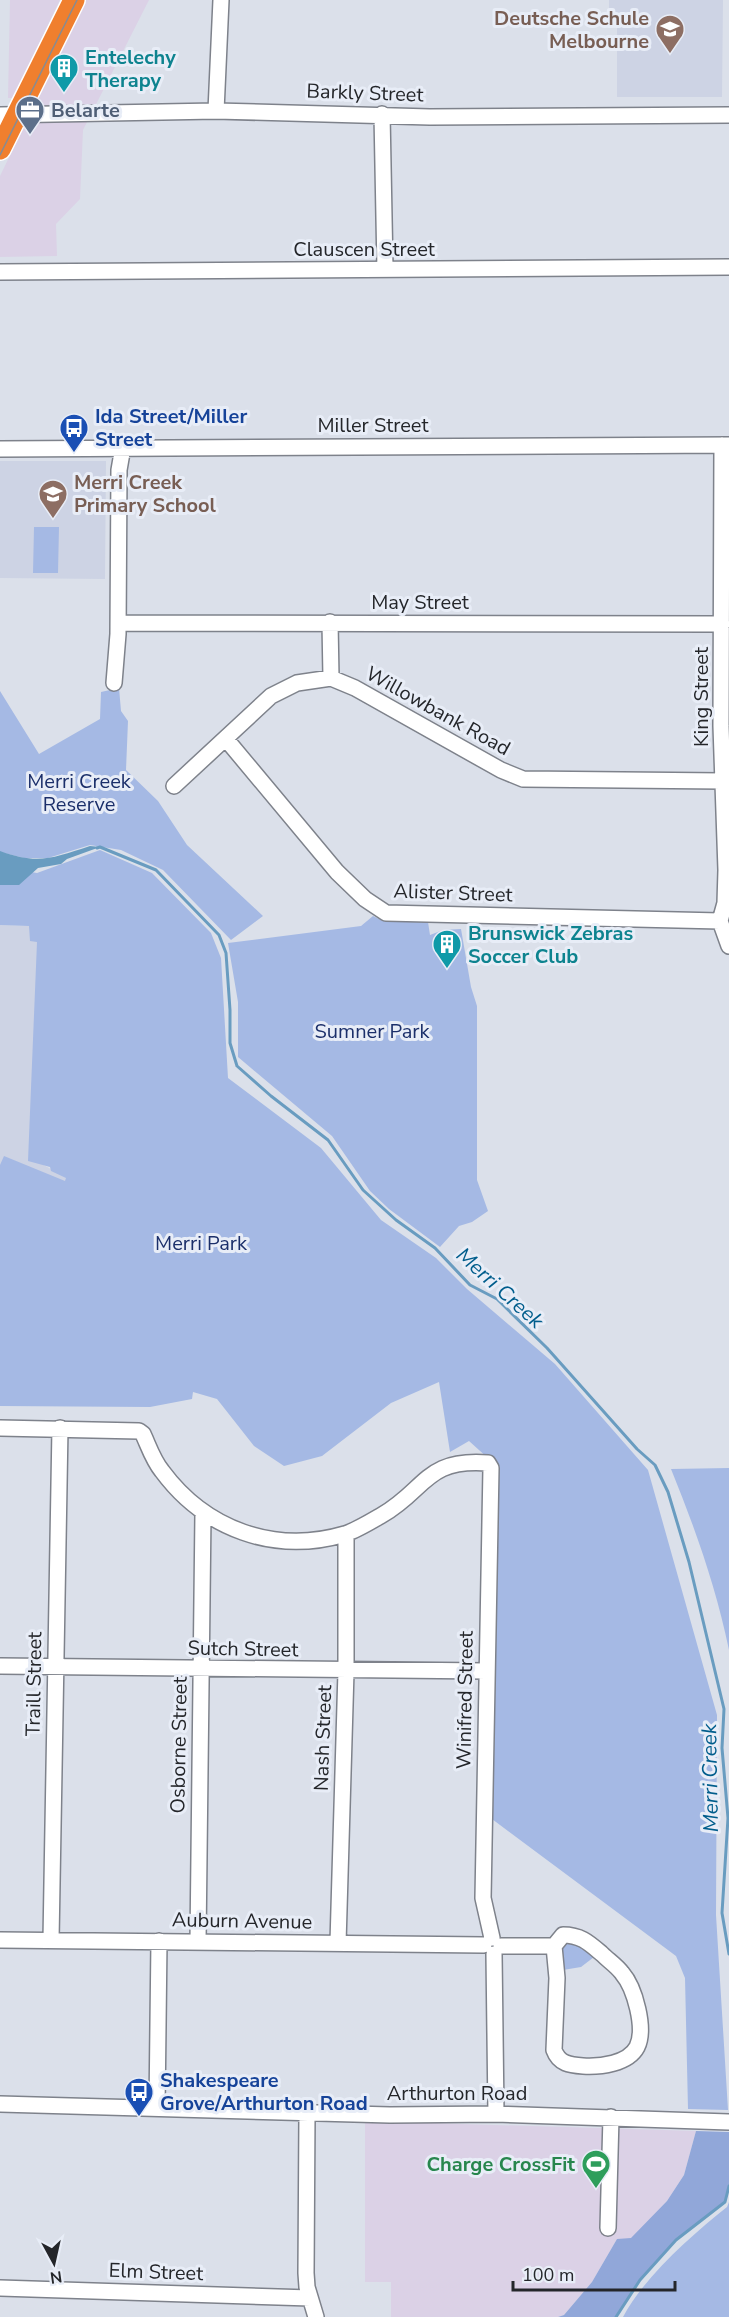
<svg xmlns="http://www.w3.org/2000/svg" width="729" height="2317" viewBox="0 0 729 2317" font-family="'Nunito Sans',sans-serif">
	<rect width="100%" height="100%" fill="#dbe0ea"/>
	<path fill="#dbd1e6" d="M10,0H60L13,98H8Z
		M85,0H149L83,130L80,199L56,224L57,256L0,257V176Z
		M365,2121L696,2131L684,2175L667,2201L631,2239H617L592,2282L564,2315L558,2317H391V2282H365Z"/>
	<path fill="#cdd3e4" d="M609,0H723L722,97H617V22H609Z
		M0,461H106L105,579L0,578Z
		M0,925L30,926L37,942L40,1163L67,1178L42,1237L0,1219Z"/>
	<path fill="#a5b9e4" d="M34,527H59L58,573H33Z
		M119,688L121,711L128,721L126,770L158,801L187,845L263,916L231,940L163,870L121,850L90,845L48,858H24L0,852V691L39,754L100,719L101,692Z
		M100,850L152,873L211,933L221,958L228,1078L321,1148L381,1220L436,1258L467,1289L555,1364L648,1470L717,1715L716,1915L728,2110L688,2109L685,1978L676,1956L492,1819L499,1468L469,1441L450,1452L439,1382L391,1403L322,1456L284,1466L254,1446L217,1399L193,1392L192,1399L150,1407L0,1406V1165L4,1156L65,1181L66,1178L51,1171L50,1167L28,1161L37,942L30,941L29,926L0,925V867L37,873Z
		M373,916L383,921L428,922L430,935L443,930L461,929L471,987L477,1006V1180L488,1211L472,1222L459,1226L440,1247L389,1209L370,1191L332,1136L238,1057V1002L228,943L361,926Z
		M729,1468V1650C716,1587 695,1528 671,1469Z
		M567,1942H572L594,1957L581,1967L563,1970C561,1958 557,1950 567,1942Z
		M729,2202V2317H623C644,2277 692,2235 727,2207Z"/>
	<path fill="#91a7d9" d="M696,2131L729,2132V2186L725,2202L676,2240L640,2280L616,2317H558L564,2315L592,2282L617,2239L631,2238L667,2201L684,2175Z"/>
	<path fill="#699cc0" d="M90,846L100,847L67,859L61,864L38,868L19,885H0V851C38,865 53,858 90,846Z"/>
	<g fill="none" stroke-linecap="round" stroke-linejoin="round">
		<path stroke="#699cc0" stroke-width="3" d="M97,848L100,847L156,870L219,935L226,953L230,1010V1043L237,1066L271,1096L328,1140L363,1190L396,1220L435,1248L470,1285L497,1299L547,1348L637,1449L655,1465L668,1492L689,1562L724,1709L722,1748L728,1818L722,1913L729,1954
			M616,2317L640,2280L676,2240L725,2202L729,2186"/>
		<g stroke="#7e828b" stroke-width="18">
			<path id="minor" d="M216,111L221,0
				M382,114L385,269
				M0,115L216,111L430,117L729,115
				M0,272L729,267
				M722,445L721,726L726,870L725,903L720,921L729,946
				M0,449L729,445
				M330,622L331,678
				M118,623L722,624
				M114,683L118,634L119,470L123,447
				M226,739L337,872L365,899L386,913L720,921
				M174,786L271,696L297,683L331,678L355,688L501,770L523,779L722,781
				M0,1428L139,1431L143,1434C149,1447 153,1460 162,1471C205,1529 274,1555 345,1534C357,1530 370,1522 382,1515C426,1490 425,1458 488,1463L491,1468L483,1898L492,1938
				M0,1666L486,1671
				M563,1935C581,1935 589,1943 602,1954C608,1960 617,1966 622,1973C635,1988 646,2029 637,2047C628,2064 600,2067 583,2066C570,2065 559,2064 554,2050L557,1978L554,1946Z
				M0,1940L484,1945
				M51,1940L60,1428
				M198,1941L203,1513
				M338,1943L346,1671V1534
				M501,1946H554
				M494,1954L496,2114
				M0,2104L390,2115L496,2114L729,2122
				M157,2108L159,1941
				M307,2113L306,2273L307,2287L316,2317
				M608,2228L611,2117
				M0,2288L310,2298"/>
		</g>
		<g stroke="#fff" stroke-width="24">
			<path id="highway" d="M0,149L74,0"/>
		</g>
		<use href="#minor" stroke="#fff" stroke-width="15"/>
		<use href="#highway" stroke="#f07f2e" stroke-width="21"/>
		<path stroke="#878b92" stroke-width="1.5" d="M0,155L77,0"/>
	</g>
	<defs>
		<g id="school-pin" transform="scale(1.5)"><path d="M0 17L-7.5 6A9.5 9.5 0 1 1 7.5 6Z" fill="#8d6e63" stroke="#e8edf7"/><path d="M0-5L7-2L0 1L-7-2ZM-4 1L0 2.5L4 1V4Q0 6-4 4Z" fill="#fff"/></g>
		<g id="building-pin" transform="scale(1.5)"><path d="M0 17L-7.5 6A9.5 9.5 0 1 1 7.5 6Z" fill="#0f9aa8" stroke="#e8edf7"/><path d="M-4-6H4V6H1V3H-1V6H-4ZM-2.5-4.3h1.7v1.8h-1.7ZM.8-4.3h1.7v1.8H.8ZM-2.5-1h1.7V.8h-1.7ZM.8-1h1.7V.8H.8Z" fill="#fff"/></g>
		<g id="office-pin" transform="scale(1.5)"><path d="M0 17L-7.5 6A9.5 9.5 0 1 1 7.5 6Z" fill="#5c6f8a" stroke="#e8edf7"/><path d="M-6-3h4V-5.5h4V-3h4V5H-6ZM-1-4.5V-3h2v-1.5ZM-6 0V1H6V0Z" fill="#fff"/></g>
		<g id="bus-pin" transform="scale(1.5)"><path d="M0 17L-7.5 6A9.5 9.5 0 1 1 7.5 6Z" fill="#1a4fb4" stroke="#e8edf7"/><path d="M-5-6H5V4H4V6H2V4H-2V6H-4V4H-5ZM-3.5-4V0h7V-4ZM-3.5 1.2v1.5H-2V1.2ZM2 1.2v1.5H3.5V1.2Z" fill="#fff"/></g>
		<g id="stadium-pin" transform="scale(1.5)"><path d="M0 17L-7.5 6A9.5 9.5 0 1 1 7.5 6Z" fill="#2e9e5b" stroke="#e8edf7"/><path d="M0-5a6.5 5 0 1 0 0 10a6.5 5 0 1 0 0-10ZM-3.5-1.8h7v3.6h-7Z" fill="#fff"/></g>
	</defs>
	<g fill-rule="evenodd">
		<use href="#school-pin" x="670" y="29"/>
		<use href="#building-pin" x="64" y="68"/>
		<use href="#office-pin" x="30" y="110"/>
		<use href="#bus-pin" x="74" y="428"/>
		<use href="#school-pin" x="53" y="494"/>
		<use href="#building-pin" x="447" y="944"/>
		<use href="#bus-pin" x="139" y="2092"/>
		<use href="#stadium-pin" x="596" y="2164"/>
	</g>
	<g text-anchor="middle" dominant-baseline="central" stroke-width="6" stroke-linejoin="round" paint-order="stroke">
		<g font-size="20" font-weight="bold" fill="#785e54" stroke="#e8edf7" text-anchor="end">
			<text x="649" y="18">Deutsche Schule<tspan x="649" dy="23">Melbourne</tspan></text>
			<text x="74" y="482" text-anchor="start">Merri Creek<tspan x="74" dy="23">Primary School</tspan></text>
		</g>
		<g font-size="20" font-weight="bold" fill="#0d838f" stroke="#e8edf7" text-anchor="start">
			<text x="85" y="57">Entelechy<tspan x="85" dy="23">Therapy</tspan></text>
			<text x="468" y="933">Brunswick Zebras<tspan x="468" dy="23">Soccer Club</tspan></text>
		</g>
		<g font-size="20" fill="#24262a" stroke="#e8edf7">
			<text transform="translate(365 93) rotate(2)">Barkly Street</text>
			<text x="364" y="249">Clauscen Street</text>
			<text x="373" y="425">Miller Street</text>
			<text x="420" y="602">May Street</text>
			<text transform="translate(701 697) rotate(-90)">King Street</text>
			<text transform="translate(438 711) rotate(29)">Willowbank Road</text>
			<text transform="translate(453 893) rotate(2)">Alister Street</text>
			<text transform="translate(243 1649) rotate(1)">Sutch Street</text>
			<text transform="translate(34 1684) rotate(-89)">Traill Street</text>
			<text transform="translate(465 1700) rotate(-89)">Winifred Street</text>
			<text transform="translate(323 1738) rotate(-88)">Nash Street</text>
			<text transform="translate(179 1745) rotate(-89)">Osborne Street</text>
			<text transform="translate(242 1921) rotate(1)">Auburn Avenue</text>
			<text x="457" y="2093">Arthurton Road</text>
			<text transform="translate(156 2272) rotate(2)">Elm Street</text>
		</g>
		<g font-size="20" font-weight="bold" fill="#4e5e75" stroke="#e8edf7" text-anchor="start">
			<text x="51" y="110">Belarte</text>
		</g>
		<g font-size="20" font-weight="bold" fill="#164399" stroke="#e8edf7" text-anchor="start">
			<text x="95" y="416">Ida Street/Miller<tspan x="95" dy="23">Street</tspan></text>
			<text x="160" y="2080">Shakespeare<tspan x="160" dy="23">Grove/Arthurton Road</tspan></text>
		</g>
		<g font-size="20" fill="#1b2f6a" stroke="#e8edf7">
			<text x="79" y="781">Merri Creek<tspan x="79" dy="23">Reserve</tspan></text>
			<text x="372" y="1031">Sumner Park</text>
			<text x="201" y="1243">Merri Park</text>
		</g>
		<g font-size="20" font-weight="bold" fill="#27864d" stroke="#e8edf7" text-anchor="end">
			<text x="575" y="2164">Charge CrossFit</text>
		</g>
		<g font-size="21" font-style="italic" fill="#005d8c" stroke="#e8edf7">
			<text transform="translate(500 1288) rotate(42)">Merri Creek</text>
			<text transform="translate(710 1778) rotate(-91)">Merri Creek</text>
		</g>
	</g>
	<g transform="translate(54 2263) rotate(172)" stroke="#e8edf7" stroke-width="4.5" paint-order="stroke">
	<path d="M0-4.5L10 22L0 15L-10 22Z" fill="#24262a"/>
	<text y="-9" font-size="16" font-weight="bold" text-anchor="middle" fill="#24262a">N</text>
	</g>
	<path d="M513 2281v9h162v-9" fill="none" stroke="#24262a" stroke-width="3"/>
	<text x="522" y="2281" font-size="18" fill="#24262a" stroke="#e8edf7" stroke-width="4.5" paint-order="stroke">100 m</text>
</svg>
